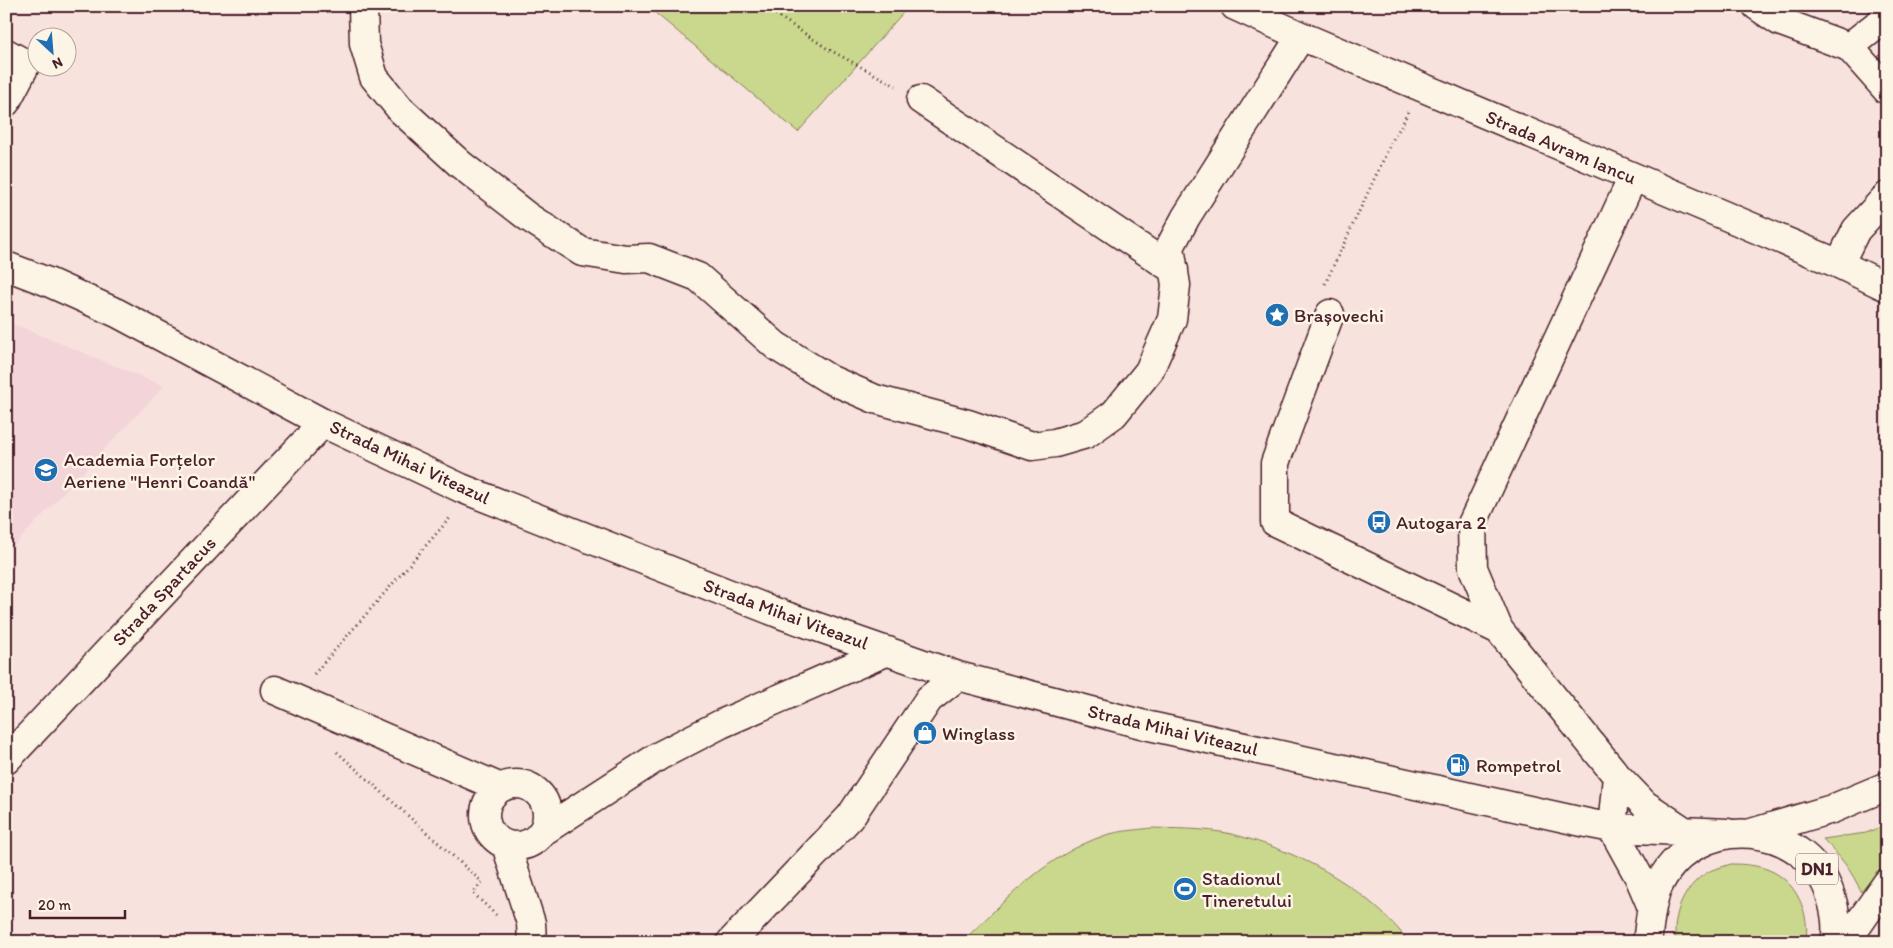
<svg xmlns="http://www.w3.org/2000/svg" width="1893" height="948" viewBox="0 0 1893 948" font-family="Itim,sans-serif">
	<rect width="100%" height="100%" fill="#f7e2de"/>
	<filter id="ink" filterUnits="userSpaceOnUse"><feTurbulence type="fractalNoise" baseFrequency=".02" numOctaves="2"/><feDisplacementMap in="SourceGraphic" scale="10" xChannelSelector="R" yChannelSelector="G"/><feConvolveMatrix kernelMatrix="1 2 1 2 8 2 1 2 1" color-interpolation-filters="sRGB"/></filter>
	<g filter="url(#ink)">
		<path fill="#f3d4d9" d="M6,321L164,386L6,554Z"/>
		<path fill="#c9d88c" stroke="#8a7c5c" d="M647,6H909L798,132Z
			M1887,825V861L1861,892C1852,871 1840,856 1823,839L1866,833Z
			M1151,828C1183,829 1216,828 1246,838C1308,856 1369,890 1409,942H962C1006,900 1046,855 1106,835C1119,831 1136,830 1151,828Z
			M1731,864C1744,864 1757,865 1769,870C1797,881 1810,914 1806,942H1676C1671,914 1686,882 1712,870C1718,868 1725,866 1731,864Z"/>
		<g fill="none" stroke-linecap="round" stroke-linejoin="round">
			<g stroke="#4a1f2b" stroke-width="31">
				<path id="minor" d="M363,6L364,44L374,77L401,110L460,164L528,217L582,252L626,259L649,258L698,277L776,346L829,379L875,399L968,424L1032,446L1055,443L1086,434L1114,414L1149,371L1172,319L1176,285L1170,247L1186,217L1301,36
					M1235,6L1301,36L1839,264L1887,287
					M1757,6L1779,21L1849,47L1887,90
					M1849,47L1887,17
					M6,53L26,64L6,102
					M921,100L1174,270
					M1633,177L1472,524L1473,568L1499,630L1617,776L1645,805L1684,831
					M1839,264L1856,230L1887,196
					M6,266L48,282L117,313L323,423L461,488L783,615L958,676L1145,725L1587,823L1612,828L1728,833
					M1330,314L1275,463V522L1499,630
					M275,690L501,788
					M6,760L323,423
					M485 815a31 31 0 1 1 62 0a31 31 0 1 1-62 0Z
					M1612,828L1639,877L1651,905
					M1612,828L1617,776
					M542,832L659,756L721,724L888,651
					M506,845L531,923L532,942
					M731,942L850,817L929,699L958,676"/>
			</g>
			<g stroke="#4a1f2b" stroke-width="31">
				<path id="major" d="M1751,833L1832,809L1887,786
					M1647,942C1650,924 1650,906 1657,889C1692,808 1813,818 1833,904C1836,916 1838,929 1835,942
					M1846,942L1887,883"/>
			</g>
			<path stroke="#4a1f2b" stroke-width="3" stroke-dasharray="1 4" stroke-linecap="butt" d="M763,6L828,49L896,86
				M1325,284L1394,137L1402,125L1408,112
				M314,674L450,518
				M337,752L482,882L473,893L496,915"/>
			<use href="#minor" stroke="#fcf5e5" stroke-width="28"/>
			<use href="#major" stroke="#fcf5e5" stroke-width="28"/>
		</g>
	</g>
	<defs>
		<g id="sight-disc" transform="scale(1.25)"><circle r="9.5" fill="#1f6fb2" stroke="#fcf5e5"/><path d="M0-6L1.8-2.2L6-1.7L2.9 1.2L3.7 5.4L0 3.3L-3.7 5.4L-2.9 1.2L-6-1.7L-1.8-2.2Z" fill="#fff"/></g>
		<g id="school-disc" transform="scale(1.25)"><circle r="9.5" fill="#1f6fb2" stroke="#fcf5e5"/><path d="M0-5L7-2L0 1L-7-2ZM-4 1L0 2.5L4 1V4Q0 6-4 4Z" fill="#fff"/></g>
		<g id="bus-disc" transform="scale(1.25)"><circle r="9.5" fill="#1f6fb2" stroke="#fcf5e5"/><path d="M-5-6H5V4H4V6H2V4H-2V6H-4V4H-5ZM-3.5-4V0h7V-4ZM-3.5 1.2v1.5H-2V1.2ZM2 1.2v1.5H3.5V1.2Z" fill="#fff"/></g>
		<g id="shop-disc" transform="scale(1.25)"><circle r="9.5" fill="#1f6fb2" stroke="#fcf5e5"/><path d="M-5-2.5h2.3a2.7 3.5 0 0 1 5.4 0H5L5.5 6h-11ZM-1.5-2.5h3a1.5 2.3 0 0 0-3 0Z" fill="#fff"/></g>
		<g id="fuel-disc" transform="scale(1.25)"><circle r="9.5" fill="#1f6fb2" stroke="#fcf5e5"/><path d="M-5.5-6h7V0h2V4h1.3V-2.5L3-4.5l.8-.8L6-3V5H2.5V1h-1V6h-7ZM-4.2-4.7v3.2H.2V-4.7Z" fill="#fff"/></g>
		<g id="stadium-disc" transform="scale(1.25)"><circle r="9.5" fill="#1f6fb2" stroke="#fcf5e5"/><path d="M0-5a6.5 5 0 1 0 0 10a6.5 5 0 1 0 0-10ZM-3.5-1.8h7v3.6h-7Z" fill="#fff"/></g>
	</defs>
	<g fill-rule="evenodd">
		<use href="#sight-disc" x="1277" y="315"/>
		<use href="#school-disc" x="46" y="470"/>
		<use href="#bus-disc" x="1379" y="522"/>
		<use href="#shop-disc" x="925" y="733"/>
		<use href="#fuel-disc" x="1458" y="765"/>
		<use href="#stadium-disc" x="1185" y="889"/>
	</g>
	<g text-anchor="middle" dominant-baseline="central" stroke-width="5" stroke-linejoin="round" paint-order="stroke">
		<rect fill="#fcf5e5" stroke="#7f5f63" stroke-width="1" x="1796" y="853.5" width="42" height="31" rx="4"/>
		<g font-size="18" font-weight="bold" fill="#4a1f2b">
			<text x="1817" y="869">DN1</text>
		</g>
		<g font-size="19" fill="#4a1f2b" stroke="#fcf5e5">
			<text transform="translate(1561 147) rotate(23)">Strada Avram Iancu</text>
			<text transform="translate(410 462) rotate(25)">Strada Mihai Viteazul</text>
			<text transform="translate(164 591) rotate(-47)">Strada Spartacus</text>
			<text transform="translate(786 614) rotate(20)">Strada Mihai Viteazul</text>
			<text transform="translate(1173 730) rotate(13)">Strada Mihai Viteazul</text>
		</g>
		<g font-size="19" fill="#4a1f2b" stroke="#fcf5e5" text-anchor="start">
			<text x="1294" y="315">Brașovechi</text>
			<text x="64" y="459">Academia Forțelor<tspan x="64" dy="22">Aeriene "Henri Coandă"</tspan></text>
			<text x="1396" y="522">Autogara 2</text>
			<text x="942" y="733">Winglass</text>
			<text x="1476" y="765">Rompetrol</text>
			<text x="1202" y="878">Stadionul<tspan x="1202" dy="22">Tineretului</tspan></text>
		</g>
	</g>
	<rect width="1893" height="948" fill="none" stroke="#fcf5e5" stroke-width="25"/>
	<rect x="12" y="12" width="1868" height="923" fill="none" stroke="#4a1f2b" stroke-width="2" filter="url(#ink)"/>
	<g transform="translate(52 52) rotate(154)"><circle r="24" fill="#fcf5e5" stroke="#b59f9b"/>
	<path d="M0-4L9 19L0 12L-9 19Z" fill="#1f6fb2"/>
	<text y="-8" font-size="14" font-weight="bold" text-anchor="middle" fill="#4a1f2b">N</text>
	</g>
	<path d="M30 910v8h95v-8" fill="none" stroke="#4a1f2b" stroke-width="2.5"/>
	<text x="38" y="910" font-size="15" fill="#4a1f2b" stroke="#fcf5e5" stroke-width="4" paint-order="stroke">20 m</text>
</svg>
